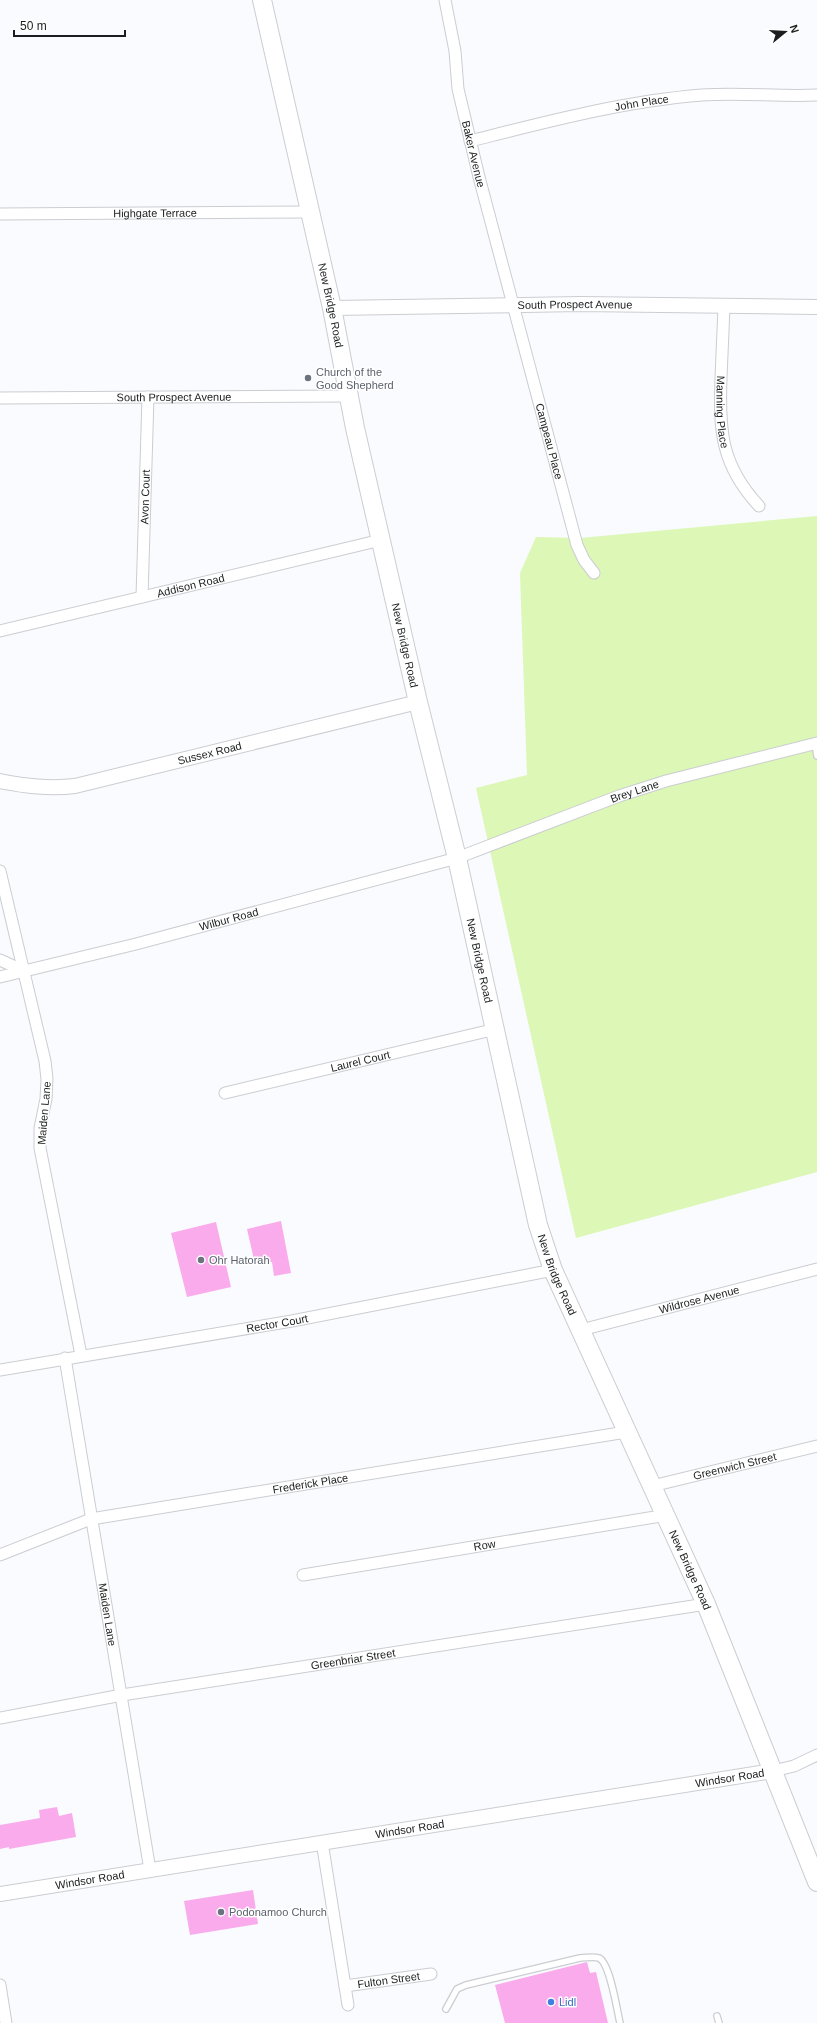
<svg xmlns="http://www.w3.org/2000/svg" width="817" height="2023" viewBox="0 0 817 2023" font-family="Helvetica,sans-serif">
	<rect width="100%" height="100%" fill="#f9fbff"/>
	<path fill="#dcf7b6" d="M817,516V1172L576,1238L476,788L527,775L520,573L536,537L580,538Z"/>
	<path fill="#faabec" d="M281,1221L291,1273L274,1276L272,1262L255,1264L247,1229Z
		M216,1222L231,1287L187,1297L171,1233Z
		M57,1807L59,1816L72,1813L76,1837L9,1849V1847L0,1849V1825L40,1818L39,1810Z
		M253,1890L258,1924L190,1935L184,1901Z
		M587,1962L590,1973L596,1972L608,2023H505L495,1985Z"/>
	<g fill="none" stroke-linecap="round" stroke-linejoin="round">
		<g stroke="#cbcdd1" stroke-width="8">
			<path id="service" d="M815,743L817,756
				M446,2009L457,1989L466,1985L580,1958C586,1958 593,1956 599,1958C610,1963 617,2010 620,2023
				M717,2016L719,2023"/>
		</g>
		<g stroke="#cbcdd1" stroke-width="13">
			<g id="minor">
				<path id="s1" d="M445,0L455,51L458,89L479,177L577,545L584,560L594,573"/>
				<path id="s2" d="M470,141C546,122 624,101 702,95C740,92 779,97 817,95"/>
				<path id="s3" d="M0,214L311,212"/>
				<path id="s4" d="M724,307C723,330 722,354 721,378C719,431 721,465 759,506"/>
				<path id="s5" d="M0,398L349,396"/>
				<path id="s6" d="M142,597L148,397"/>
				<path id="s7" d="M0,631L381,540"/>
				<path d="M0,871L45,1061L47,1079L46,1099L40,1128V1148L81,1355"/>
				<path d="M0,960L24,971"/>
				<path id="s8" d="M0,977L136,944L457,858L619,796L666,781L817,743"/>
				<path id="s9" d="M225,1093L496,1029"/>
				<path id="s10" d="M581,1330L817,1269"/>
				<path id="s11" d="M65,1358L150,1870"/>
				<path id="s12" d="M0,1370L292,1321L553,1270"/>
				<path id="s13" d="M652,1486L817,1446"/>
				<path id="s14" d="M0,1555L91,1519L626,1432"/>
				<path id="s15" d="M303,1575L667,1515"/>
				<path id="s16" d="M0,1718L122,1695L706,1604"/>
				<path d="M773,1771L794,1766L817,1755"/>
				<path d="M322,1842L348,2005"/>
				<path d="M0,1985L6,2023"/>
				<path id="s17" d="M345,1986L431,1974"/>
			</g>
		</g>
		<g stroke="#cbcdd1" stroke-width="16">
			<g id="tertiary">
				<path id="s18" d="M332,308L580,304L817,307"/>
				<path id="s19" d="M0,781C26,786 49,789 75,786L418,702"/>
				<path id="s20" d="M0,1894L773,1771"/>
			</g>
		</g>
		<g stroke="#cbcdd1" stroke-width="20">
			<g id="primary">
				<path id="s21" d="M262,0L332,308L355,428L418,702L457,858L538,1225L553,1270L706,1604L817,1882"/>
			</g>
		</g>
		<use href="#service" stroke="#fff" stroke-width="5.5"/>
		<use href="#minor" stroke="#fff" stroke-width="11"/>
		<use href="#tertiary" stroke="#fff" stroke-width="14"/>
		<use href="#primary" stroke="#fff" stroke-width="18"/>
	</g>
	<g fill="#6b7280" stroke="#fff" stroke-width="1.5">
		<circle cx="308" cy="378" r="4"/>
		<circle cx="201" cy="1260" r="4"/>
		<circle cx="221" cy="1912" r="4"/>
	</g>
	<circle fill="#3f7fe0" stroke="#fff" stroke-width="1.5" cx="551" cy="2002" r="4"/>
	<g text-anchor="middle" dominant-baseline="central" stroke-width="3" stroke-linejoin="round" paint-order="stroke">
		<g font-size="11" fill="#1c1d1e" stroke="#fff">
			<text stroke="none"><textPath href="#s2" startOffset="176">John Place</textPath></text>
			<text stroke="none"><textPath href="#s1" startOffset="157">Baker Avenue</textPath></text>
			<text stroke="none"><textPath href="#s3" startOffset="155">Highgate Terrace</textPath></text>
			<text stroke="none"><textPath href="#s21" startOffset="313">New Bridge Road</textPath></text>
			<text stroke="none"><textPath href="#s18" startOffset="243">South Prospect Avenue</textPath></text>
			<text stroke="none"><textPath href="#s5" startOffset="174">South Prospect Avenue</textPath></text>
			<text stroke="none"><textPath href="#s4" startOffset="105">Manning Place</textPath></text>
			<text stroke="none"><textPath href="#s1" startOffset="454">Campeau Place</textPath></text>
			<text stroke="none"><textPath href="#s6" startOffset="100">Avon Court</textPath></text>
			<text stroke="none"><textPath href="#s7" startOffset="196">Addison Road</textPath></text>
			<text stroke="none"><textPath href="#s21" startOffset="661">New Bridge Road</textPath></text>
			<text stroke="none"><textPath href="#s19" startOffset="214">Sussex Road</textPath></text>
			<text stroke="none"><textPath href="#s8" startOffset="662">Brey Lane</textPath></text>
			<text stroke="none"><textPath href="#s8" startOffset="236">Wilbur Road</textPath></text>
			<text stroke="none"><textPath href="#s21" startOffset="985">New Bridge Road</textPath></text>
			<text stroke="none"><textPath href="#s9" startOffset="139">Laurel Court</textPath></text>
			<text transform="translate(44 1113) rotate(-85)">Maiden Lane</text>
			<text stroke="none"><textPath href="#s21" startOffset="1309">New Bridge Road</textPath></text>
			<text stroke="none"><textPath href="#s10" startOffset="122">Wildrose Avenue</textPath></text>
			<text stroke="none"><textPath href="#s12" startOffset="281">Rector Court</textPath></text>
			<text stroke="none"><textPath href="#s13" startOffset="85">Greenwich Street</textPath></text>
			<text stroke="none"><textPath href="#s14" startOffset="320">Frederick Place</textPath></text>
			<text stroke="none"><textPath href="#s15" startOffset="184">Row</textPath></text>
			<text stroke="none"><textPath href="#s21" startOffset="1633">New Bridge Road</textPath></text>
			<text stroke="none"><textPath href="#s11" startOffset="260">Maiden Lane</textPath></text>
			<text stroke="none"><textPath href="#s16" startOffset="358">Greenbriar Street</textPath></text>
			<text stroke="none"><textPath href="#s20" startOffset="739">Windsor Road</textPath></text>
			<text stroke="none"><textPath href="#s20" startOffset="415">Windsor Road</textPath></text>
			<text stroke="none"><textPath href="#s20" startOffset="91">Windsor Road</textPath></text>
			<text stroke="none"><textPath href="#s17" startOffset="44">Fulton Street</textPath></text>
		</g>
		<g font-size="11" fill="#5b616d" stroke="#fff" text-anchor="start">
			<text x="316" y="372">Church of the<tspan x="316" dy="13">Good Shepherd</tspan></text>
			<text x="209" y="1260">Ohr Hatorah</text>
			<text x="229" y="1912">Podonamoo Church</text>
		</g>
		<g font-size="11" fill="#366cbe" stroke="#fff" text-anchor="start">
			<text x="559" y="2002">Lidl</text>
		</g>
	</g>
	<g transform="translate(785 32) rotate(72)" stroke="#ffffff" stroke-width="3" paint-order="stroke">
	<path d="M0-3L7 15L0 10L-7 15Z" fill="#1c1d1e"/>
	<text y="-6" font-size="11" font-weight="bold" text-anchor="middle" fill="#1c1d1e">N</text>
	</g>
	<path d="M14 30v6h111v-6" fill="none" stroke="#1c1d1e" stroke-width="2"/>
	<text x="20" y="30" font-size="12" fill="#1c1d1e" stroke="#ffffff" stroke-width="3" paint-order="stroke">50 m</text>
</svg>
